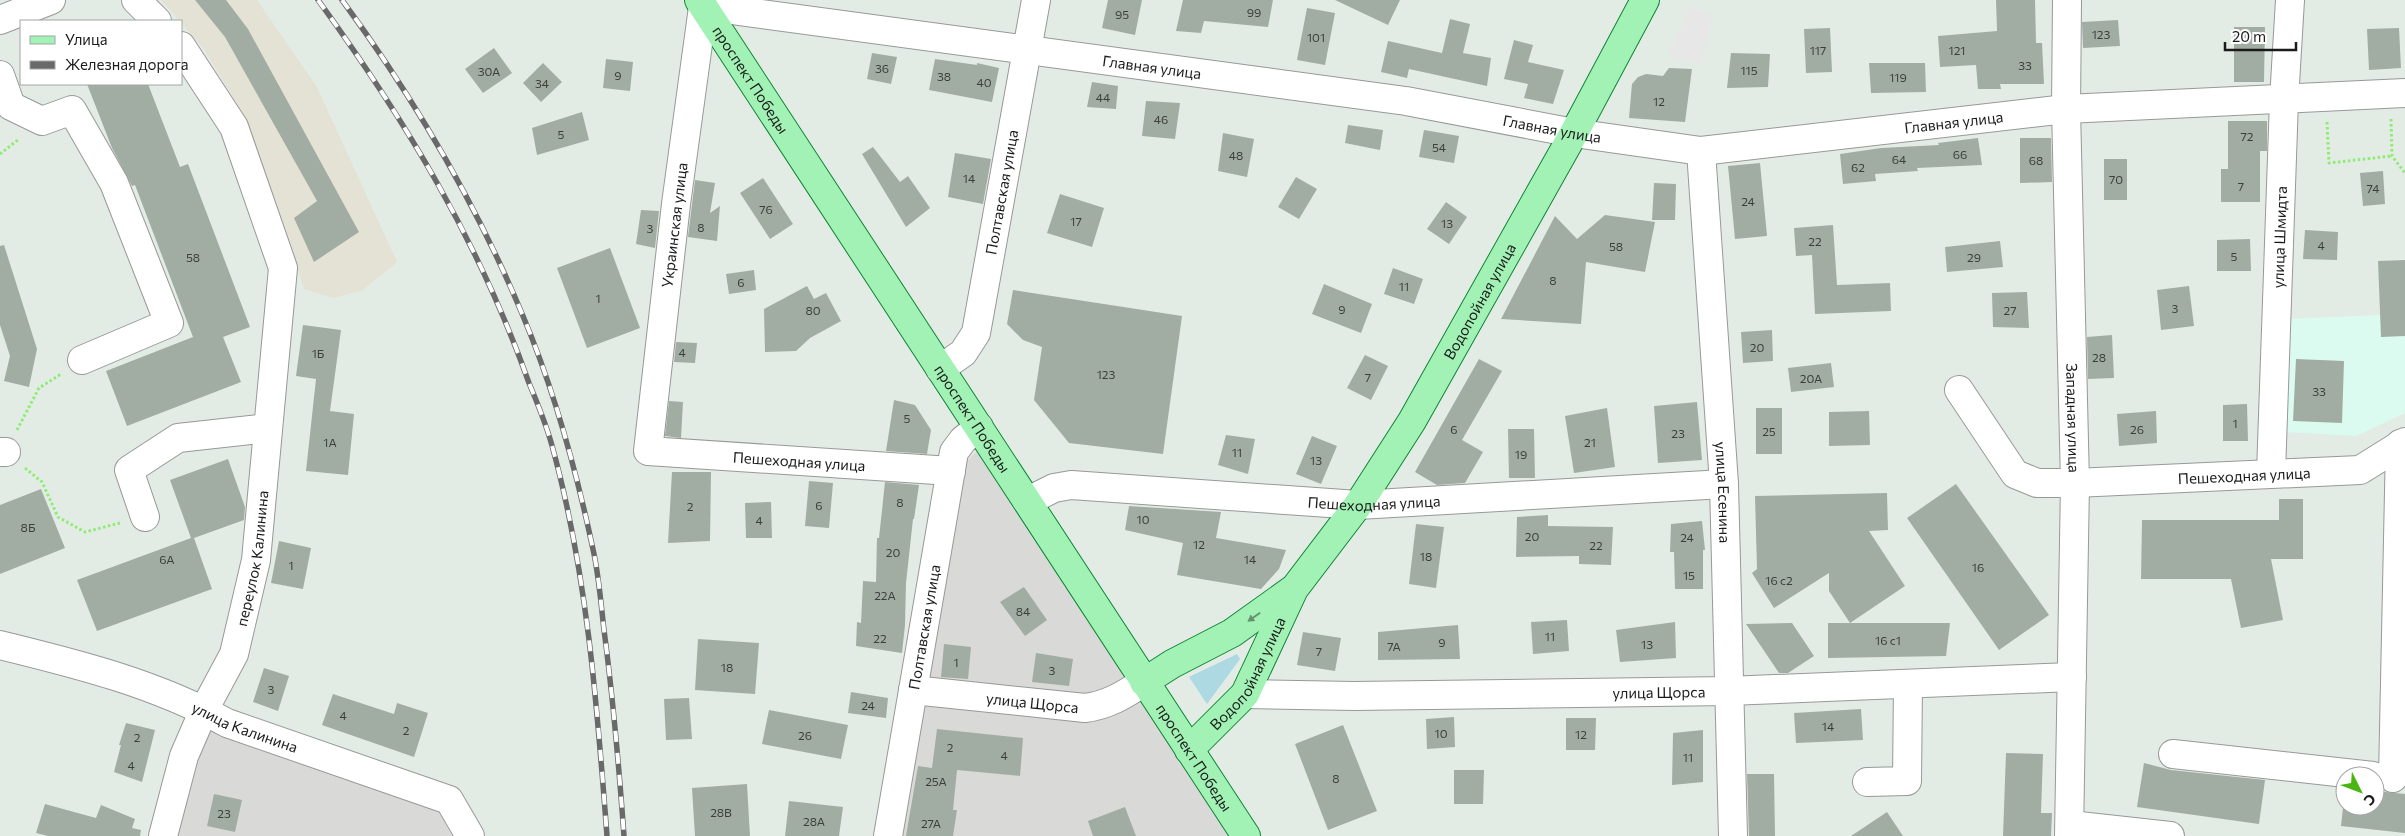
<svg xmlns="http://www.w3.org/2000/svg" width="2405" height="836" viewBox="0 0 2405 836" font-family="Commissioner,sans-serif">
	<rect width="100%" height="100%" fill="#e2ece5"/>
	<path fill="#d9d9d8" d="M980,448L1235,836H899L960,468Z
		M209,728L437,809L452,836H173L195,756Z"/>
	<path fill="#e4e2d4" d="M161,0H257L317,87L397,262L363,290L333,298L304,289L247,120L203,48Z"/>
	<path fill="#dbfbf1" d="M2405,314V413L2356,436L2284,432L2287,319Z"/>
	<path fill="#acd9e2" d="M1237,654L1240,659L1207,704L1189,677Z"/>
	<path fill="#e7e7e7" d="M1689,7L1713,15L1701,64L1668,57Z"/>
	<path fill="#a1ada3" d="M195,0H226L248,29L359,232L314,262L294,218L317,201L225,37Z
		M1108,0H1142L1135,35L1102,28Z
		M1183,0H1273L1268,27L1204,21L1201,33L1176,31Z
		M1335,0H1400L1388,25Z
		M1996,0H2035L2036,43H2042L2044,84H2000L2001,89H1978L1976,65L1940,67L1938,36L1997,31Z
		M1307,8L1335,13L1325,65L1297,60Z
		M1450,19L1470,24L1463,53L1491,58L1487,86L1409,69L1407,78L1381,72L1388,41L1442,53Z
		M2118,20L2120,46L2083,48L2082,22Z
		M2234,27H2265L2264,82H2234Z
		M1830,28L1832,72L1806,73L1804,29Z
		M2399,28L2401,68L2369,70L2367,29Z
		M1514,40L1533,45L1528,62L1564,70L1553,104L1524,98L1528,84L1504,79Z
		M494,48L512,73L483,93L465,69Z
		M872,53L897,57L891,84L867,79Z
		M1731,53L1770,54L1768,87L1727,88Z
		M606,59L633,62L630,91L603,88Z
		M935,59L977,65V63L999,68L992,102L929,90Z
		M543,63L562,82L541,102L523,83Z
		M1869,63H1925L1926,92L1871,93Z
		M1669,68L1692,69L1685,122L1629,118L1632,84L1638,77L1646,74L1663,76Z
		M1092,82L1118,86L1116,109L1087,107Z
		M87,84H148L180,167L188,164L250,327L223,337L241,382L127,426L106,371L193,337L135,185L132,186L112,148Z
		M1146,101L1180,103L1175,139L1142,136Z
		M582,112L589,140L537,155L532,128Z
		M2228,121H2267V151H2260V202H2221V169H2228Z
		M1348,125L1383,130L1380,150L1345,143Z
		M1424,130L1459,136L1454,163L1419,157Z
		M1223,133L1254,139L1247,177L1218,171Z
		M1978,138L1982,165L1917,168L1918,171L1875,174L1876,181L1843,184L1840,154L1881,148L1939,145L1938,143Z
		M2020,138H2051L2052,182L2020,183Z
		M873,147L900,182L908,176L930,208L906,227L862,154Z
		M955,153L991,159L983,204L948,197Z
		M2104,159H2127V200H2104Z
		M1760,163L1767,236L1735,239L1728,166Z
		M2383,171L2385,204L2363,206L2360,173Z
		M1296,177L1317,189L1299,219L1278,207Z
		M763,178L793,224L770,239L740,193Z
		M695,180L715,183L710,213L720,206L717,241L688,237Z
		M1654,183L1676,184L1675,220H1652Z
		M1060,194L1104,208L1092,247L1047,233Z
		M1446,202L1467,217L1449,244L1427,229Z
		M641,210L659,211L655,248L636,244Z
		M1605,215L1655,222L1645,272L1586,262L1581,324L1501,319L1555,216L1577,239Z
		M1833,225L1837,285L1890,283L1891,311L1815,314L1812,255L1796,256L1794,228Z
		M2305,230L2338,232L2337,260L2303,259Z
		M2250,239L2251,271H2217V240Z
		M2000,241L2003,267L1947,272L1945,247Z
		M4,245L37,349L29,387L4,381L10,356L0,325V246Z
		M610,248L640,328L587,348L557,268Z
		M2405,260V336L2381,337L2378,261Z
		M1393,268L1423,279L1414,304L1384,294Z
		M754,270L756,290L729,294L726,274Z
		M1324,284L1372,304L1361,333L1312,314Z
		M807,286L814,299L826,293L841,321L810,338L796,351L765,352L764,309Z
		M2189,286L2194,326L2161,330L2157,290Z
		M1013,290L1182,316L1163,454L1069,443L1034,400L1042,347L1023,340L1007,324Z
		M2027,292L2029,328L1993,327L1992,293Z
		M303,325L341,330L330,411L354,414L348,475L306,471L316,379L296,376Z
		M1772,330L1773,361L1743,363L1741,332Z
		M2112,335L2114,378L2088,379L2087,337Z
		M676,342L697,343L695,363L674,362Z
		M1365,355L1388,366L1371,400L1347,388Z
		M1479,359L1502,371L1462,440L1483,452L1465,483L1437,485L1415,472Z
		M2296,359L2344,361L2342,423L2293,421Z
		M1831,363L1834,387L1791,392L1788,368Z
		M894,400L915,405L931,430L927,454L886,451Z
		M669,401L683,402L681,438L665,436Z
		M1697,402L1702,460L1658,463L1654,406Z
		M2247,404L2248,441H2223V405Z
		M1607,408L1615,467L1574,473L1565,416Z
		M1756,408H1782V454H1756Z
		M1869,411L1870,445L1829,446V412Z
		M2156,411L2157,443L2119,446L2117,414Z
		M1508,429H1534L1535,478H1509Z
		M1226,435L1255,439L1248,474L1218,465Z
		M1312,436L1337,446L1321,484L1296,474Z
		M228,459L245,507L244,520L194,538L212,589L97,631L77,580L191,538L170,480Z
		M672,472H711L710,541L668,543Z
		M809,481L833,483L829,528L805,526Z
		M885,482L919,485L914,519H913L906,583L905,625L902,653L856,646L857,622L861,623L863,581L876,582L877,538H879Z
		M1956,484L2049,615L1999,650L1907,518Z
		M41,489L65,548L0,574V505Z
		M1887,493L1888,530L1869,531L1905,586L1850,623L1829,591V573L1774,608L1752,573L1757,569L1755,496Z
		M2279,499H2303V559H2271L2283,620L2241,628L2231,579H2141L2142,520H2279Z
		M771,502L772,538H746L745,503Z
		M1129,506L1221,512L1216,538L1286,550L1279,569L1261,589L1177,575L1183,543L1125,530Z
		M1548,515V526L1613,527L1611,565L1579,564V556L1516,557L1517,517Z
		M1702,521L1705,550H1703V589H1675L1674,552H1670L1671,524Z
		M1416,524L1444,527L1436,588L1409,584Z
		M279,541L311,548L303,589L271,583Z
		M1024,587L1047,620L1025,636L1000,602Z
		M1567,620L1569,651L1533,654L1531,622Z
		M1675,622L1676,658L1620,662L1616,630Z
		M1792,623L1814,656L1788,673H1779L1746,624Z
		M1828,623H1950L1946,656L1828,658Z
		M1458,625L1460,659L1378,660V632Z
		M1303,632L1341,638L1335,671L1297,665Z
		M698,639L759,643L755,694L695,690Z
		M944,644L971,647L968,679L941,677Z
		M1036,653L1073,659L1069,686L1032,682Z
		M264,668L289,676L278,711L253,702Z
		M851,692L888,698L886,718L848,713Z
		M333,694L394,714L397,703L428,713L414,757L322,725Z
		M689,698L692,739L666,740L664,699Z
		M1861,709L1863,740L1796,743L1794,713Z
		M769,710L848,725L841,759L762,744Z
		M1454,717L1455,747L1427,749L1426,719Z
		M1566,718H1596L1595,750H1566Z
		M126,723L155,730L142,782L114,772L121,745H119Z
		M1343,725L1377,811L1328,830L1295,744Z
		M937,729L1023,738L1020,776L957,770L953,810H957L953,836H906L918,766L932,768Z
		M1703,730V782L1672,785L1673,733Z
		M2006,753L2043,754L2041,813H2052L2051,836H2003Z
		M2144,763L2171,770L2265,780L2259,824L2137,807Z
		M1454,770H1484L1483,804H1454Z
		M1747,774H1774L1775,836H1749Z
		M747,784L750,836H695L692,788Z
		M2345,789V806H2375V791L2405,794V833L2341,826Z
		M214,794L242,800L235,832L207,826Z
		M789,801L843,807L839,836H785Z
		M45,804L96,818L101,805L135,819L132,828L141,830L140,836H48L36,833Z
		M1125,807L1136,836H1093L1088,821Z
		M1887,812L1903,836H1851Z"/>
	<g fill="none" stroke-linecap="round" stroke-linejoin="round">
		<g stroke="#989898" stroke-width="30">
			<g id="minor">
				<path d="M136,0L157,21"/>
				<path id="s1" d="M704,0L676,204L648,451L951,471"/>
				<path id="s2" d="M2067,0L2066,109L2075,483L2069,836"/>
				<path id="s3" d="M702,6L1406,101L1574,133L1701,151L2066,109L2405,93"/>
				<path d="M0,20L51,0"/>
				<path d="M0,75L11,106L42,121L72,110L114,183L169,323L82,360"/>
				<path id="s4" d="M1701,151L1724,484L1733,836"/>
				<path id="s5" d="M940,369L963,353L976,333L1036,0"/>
				<path id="s6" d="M1959,390L2015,474L2037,483H2075L2360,470L2405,442"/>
				<path d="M0,452H6"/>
				<path id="s7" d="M2271,473L2284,100L2290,0"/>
				<path id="s8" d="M1028,501L1054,488L1071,485L1358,505L1724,484"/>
				<path d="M145,517L129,470L178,438L268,428"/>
				<path id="s9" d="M0,645C78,664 157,684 227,723L449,800L470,836"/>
				<path id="s10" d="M913,690L1085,708C1109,705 1125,694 1144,682"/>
				<path id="s11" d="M1245,694L1354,696L1728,691L2072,677"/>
				<path d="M2173,754L2373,776"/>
				<path d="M2393,778L2400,444"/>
				<path d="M1867,782L1907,781L1908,684"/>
				<path d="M2070,825L2170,836"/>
				<path id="s12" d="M163,836L184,756L204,710L234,654L256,560L283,268L234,127L181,46"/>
				<path id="s13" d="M888,836L954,452L963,440L979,427"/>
			</g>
		</g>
		<g stroke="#0e8536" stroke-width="30">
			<g id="major">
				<path id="s14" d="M699,0L1246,836"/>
				<path d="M1144,682L1172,664L1232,633L1292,590"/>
				<path id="s15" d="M1189,750L1245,694L1294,589L1358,505L1412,421L1574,133L1645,0"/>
			</g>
		</g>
		<path stroke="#8fec73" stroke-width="3" stroke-dasharray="2.5 2.5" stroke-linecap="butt" d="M2391,119L2392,156L2405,173
			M2327,122L2329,163L2392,156
			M0,154L19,139
			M17,430L39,388L61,374
			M25,468L42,482L58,517L85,532L120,523"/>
		<use href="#minor" stroke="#fff" stroke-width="28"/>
		<use href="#major" stroke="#a1f2b4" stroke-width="28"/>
		<g stroke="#696969" stroke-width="5.5">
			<path id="rail" d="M318,0C406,121 479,242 529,383C537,402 545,422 551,442C587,570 597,704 607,836
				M342,0C414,98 476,203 523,316C555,392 577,473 594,554C599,578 601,604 604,630C613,698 619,767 624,836"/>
		</g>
		<use href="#rail" stroke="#fff" stroke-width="4" stroke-dasharray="11" stroke-linecap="butt"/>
	</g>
	<defs><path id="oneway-solid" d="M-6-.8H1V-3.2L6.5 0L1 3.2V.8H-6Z" transform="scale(1.25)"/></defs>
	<use fill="#65916f" href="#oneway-solid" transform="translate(1254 617) rotate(145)"/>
	<g text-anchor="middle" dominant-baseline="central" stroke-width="5" stroke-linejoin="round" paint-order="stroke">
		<g font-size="12" fill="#3c403d">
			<text x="1254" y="12">99</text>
			<text x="1122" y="14">95</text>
			<text x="2101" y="34">123</text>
			<text x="1316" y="37">101</text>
			<text x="1818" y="50">117</text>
			<text x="1957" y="50">121</text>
			<text x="2025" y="65">33</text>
			<text x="882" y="68">36</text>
			<text x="1749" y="70">115</text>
			<text x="489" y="71">30А</text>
			<text x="618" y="75">9</text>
			<text x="944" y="76">38</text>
			<text x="1898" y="77">119</text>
			<text x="984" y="82">40</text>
			<text x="542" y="83">34</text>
			<text x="1103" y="97">44</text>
			<text x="1659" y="101">12</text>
			<text x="1161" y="119">46</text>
			<text x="561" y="134">5</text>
			<text x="2247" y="136">72</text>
			<text x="1439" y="147">54</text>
			<text x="1960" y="154">66</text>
			<text x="1236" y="155">48</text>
			<text x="1899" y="159">64</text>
			<text x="2036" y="160">68</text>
			<text x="1858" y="167">62</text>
			<text x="969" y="178">14</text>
			<text x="2116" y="179">70</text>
			<text x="2241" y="186">7</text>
			<text x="2373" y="188">74</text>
			<text x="1748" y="201">24</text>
			<text x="766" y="209">76</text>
			<text x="1076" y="221">17</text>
			<text x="1447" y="223">13</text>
			<text x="701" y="227">8</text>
			<text x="650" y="228">3</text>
			<text x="1815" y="241">22</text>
			<text x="2321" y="245">4</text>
			<text x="1616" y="246">58</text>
			<text x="2234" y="256">5</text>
			<text x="193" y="257">58</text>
			<text x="1974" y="257">29</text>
			<text x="1553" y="280">8</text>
			<text x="741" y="282">6</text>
			<text x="1404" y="286">11</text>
			<text x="598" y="298">1</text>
			<text x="2175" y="308">3</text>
			<text x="1342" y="309">9</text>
			<text x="813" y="310">80</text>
			<text x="2010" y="310">27</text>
			<text x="1757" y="347">20</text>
			<text x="682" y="352">4</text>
			<text x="318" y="353">1Б</text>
			<text x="2099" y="357">28</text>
			<text x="1106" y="374">123</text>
			<text x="1368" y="377">7</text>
			<text x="1811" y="378">20А</text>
			<text x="2319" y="391">33</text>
			<text x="907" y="418">5</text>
			<text x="2235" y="423">1</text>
			<text x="1454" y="429">6</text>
			<text x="2137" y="429">26</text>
			<text x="1769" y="431">25</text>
			<text x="1678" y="433">23</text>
			<text x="330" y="442">1А</text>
			<text x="1590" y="442">21</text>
			<text x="1237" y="452">11</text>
			<text x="1521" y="454">19</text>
			<text x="1316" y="460">13</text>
			<text x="900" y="502">8</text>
			<text x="819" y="505">6</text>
			<text x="690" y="506">2</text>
			<text x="1143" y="519">10</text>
			<text x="759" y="520">4</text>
			<text x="28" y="527">8Б</text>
			<text x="1532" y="536">20</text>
			<text x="1687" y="537">24</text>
			<text x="1199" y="544">12</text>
			<text x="1596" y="545">22</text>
			<text x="893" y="552">20</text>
			<text x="1426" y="556">18</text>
			<text x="167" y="559">6А</text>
			<text x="1250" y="559">14</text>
			<text x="291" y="565">1</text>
			<text x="1978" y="567">16</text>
			<text x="1689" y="575">15</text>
			<text x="1779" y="580">16 с2</text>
			<text x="885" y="595">22А</text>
			<text x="1023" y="611">84</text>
			<text x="1550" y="636">11</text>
			<text x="880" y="638">22</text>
			<text x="1888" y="640">16 с1</text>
			<text x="1442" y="642">9</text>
			<text x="1647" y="644">13</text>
			<text x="1394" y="646">7А</text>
			<text x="1319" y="651">7</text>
			<text x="956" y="662">1</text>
			<text x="727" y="667">18</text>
			<text x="1052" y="670">3</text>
			<text x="271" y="689">3</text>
			<text x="868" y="705">24</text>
			<text x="343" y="715">4</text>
			<text x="1828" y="726">14</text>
			<text x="406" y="730">2</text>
			<text x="1441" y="733">10</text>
			<text x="1581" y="734">12</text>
			<text x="805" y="735">26</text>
			<text x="137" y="737">2</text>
			<text x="950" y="747">2</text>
			<text x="1004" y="755">4</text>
			<text x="1688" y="757">11</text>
			<text x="131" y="765">4</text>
			<text x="1336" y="778">8</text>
			<text x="936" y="781">25А</text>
			<text x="721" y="812">28В</text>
			<text x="224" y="813">23</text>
			<text x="814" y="821">28А</text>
			<text x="931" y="823">27А</text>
		</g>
		<g font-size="15" fill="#1b1b1b" stroke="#fff">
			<text stroke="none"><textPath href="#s3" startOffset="454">Главная улица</textPath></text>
			<text stroke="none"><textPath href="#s14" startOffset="95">проспект Победы</textPath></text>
			<text stroke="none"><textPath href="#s3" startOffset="1264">Главная улица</textPath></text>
			<text stroke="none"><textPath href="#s3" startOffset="859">Главная улица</textPath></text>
			<text stroke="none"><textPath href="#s5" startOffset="195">Полтавская улица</textPath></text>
			<text transform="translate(674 225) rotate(-83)">Украинская улица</text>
			<text stroke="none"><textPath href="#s7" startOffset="236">улица Шмидта</textPath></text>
			<text stroke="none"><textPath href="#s15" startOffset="538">Водопойная улица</textPath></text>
			<text stroke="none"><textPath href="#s14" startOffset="500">проспект Победы</textPath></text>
			<text stroke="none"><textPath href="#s2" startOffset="418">Западная улица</textPath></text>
			<text stroke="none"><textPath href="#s1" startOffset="606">Пешеходная улица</textPath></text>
			<text stroke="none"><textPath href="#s6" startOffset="332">Пешеходная улица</textPath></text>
			<text stroke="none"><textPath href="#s4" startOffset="342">улица Есенина</textPath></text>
			<text stroke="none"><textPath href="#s8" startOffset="350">Пешеходная улица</textPath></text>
			<text stroke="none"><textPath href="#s12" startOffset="294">переулок Калинина</textPath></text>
			<text stroke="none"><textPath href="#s13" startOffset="212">Полтавская улица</textPath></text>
			<text stroke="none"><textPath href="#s15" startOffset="98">Водопойная улица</textPath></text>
			<text stroke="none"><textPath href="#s11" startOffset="414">улица Щорса</textPath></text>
			<text stroke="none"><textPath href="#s10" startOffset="120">улица Щорса</textPath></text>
			<text stroke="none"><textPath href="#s9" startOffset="259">улица Калинина</textPath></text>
			<text stroke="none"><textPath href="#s14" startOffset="905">проспект Победы</textPath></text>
		</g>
	</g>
	<rect x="20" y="20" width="162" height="65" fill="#ffffff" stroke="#a4a4a4"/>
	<rect x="30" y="36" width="25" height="8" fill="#a1f2b4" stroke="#a4a4a4"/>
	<text x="65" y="45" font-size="15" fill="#1b1b1b">Улица</text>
	<rect x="30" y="61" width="25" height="8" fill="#696969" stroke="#a4a4a4"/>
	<text x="65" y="70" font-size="15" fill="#1b1b1b">Железная дорога</text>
	<g transform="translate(2360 791) rotate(132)"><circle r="24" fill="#ffffff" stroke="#a4a4a4"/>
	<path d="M0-4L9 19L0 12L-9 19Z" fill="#49b412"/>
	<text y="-8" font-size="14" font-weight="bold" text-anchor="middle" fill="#1b1b1b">С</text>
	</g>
	<path d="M2225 42v8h71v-8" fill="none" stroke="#1b1b1b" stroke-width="2.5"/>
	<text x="2232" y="42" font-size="15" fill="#1b1b1b" stroke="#ffffff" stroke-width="4" paint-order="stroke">20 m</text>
</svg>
